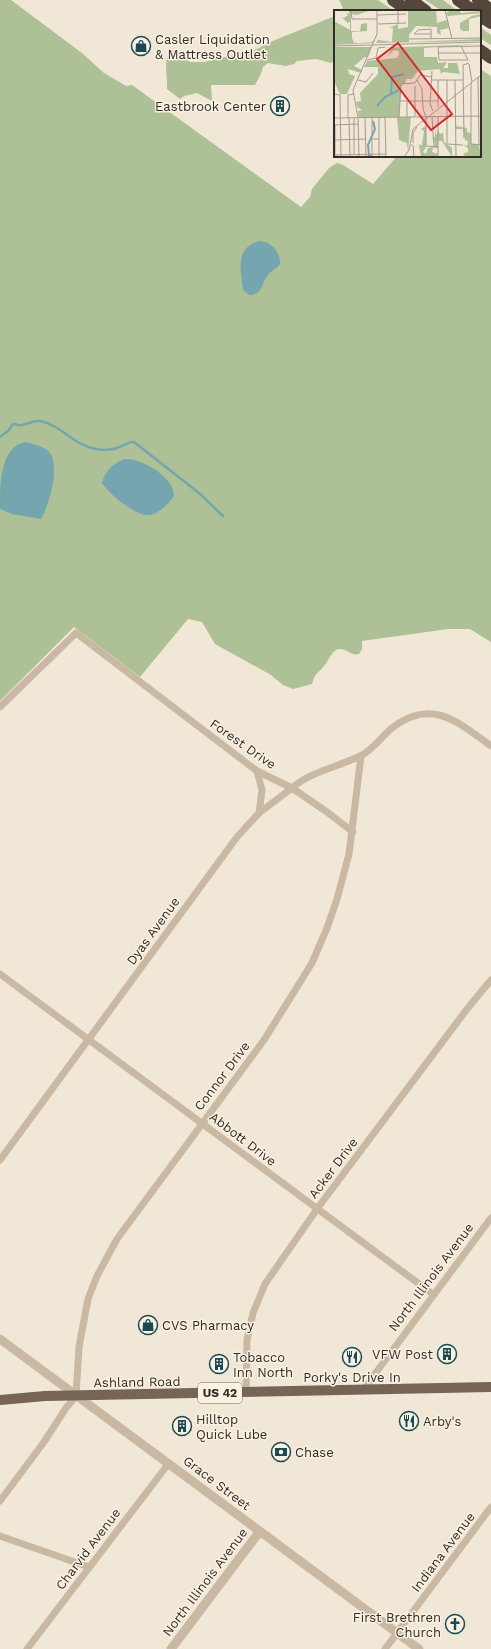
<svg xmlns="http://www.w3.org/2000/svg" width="491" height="1649" viewBox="0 0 491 1649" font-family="'Work Sans',sans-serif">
	<rect width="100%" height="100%" fill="#f1e7d6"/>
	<path fill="#adc096" d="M0,0H11L82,53L104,73L126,86L132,85L301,207L310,197L312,189L329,168L337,163L343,165L373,184L397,156H480V69L491,76V642L470,629H448L362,641V649L359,654C352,656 348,650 341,649C332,648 329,661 324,666C317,675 316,671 312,684L293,689L283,685L271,675L215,644L202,622L188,619L140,677L74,627L0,701Z
		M339,0H378L394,11H341L343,8Z
		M425,0H443L458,11H442Z
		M335,16V61L331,63L316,59L297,61L294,64L286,66L268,63L263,67L261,74L255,85H211L212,101L197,93L184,96L180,99L167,89C168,77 162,58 172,50L190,62H204L255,50L275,40Z
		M480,27L491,35V45L480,38Z"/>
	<path fill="#75a5ae" d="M259,241C271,241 281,253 280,264C277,269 271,270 268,275C261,283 263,295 249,295L243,290C241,270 234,249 259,241Z
		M25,442C33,444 44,446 50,453C60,467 49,506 41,519L12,514L0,509C0,485 0,447 25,442Z
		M125,459C142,458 175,478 174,496C169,503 159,514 150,515C136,517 109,494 102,483C105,471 113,463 125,459Z"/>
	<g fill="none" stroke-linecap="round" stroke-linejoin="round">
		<path stroke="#75a5ae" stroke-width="2.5" d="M0,437L8,431L13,424C16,424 19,426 22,425C28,424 34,420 40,421C62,425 74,446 96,449C101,450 112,450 117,448C123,446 129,441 134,442L199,493L223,516"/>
		<path stroke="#c9b8a2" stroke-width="7" d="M0,707L76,633L257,771L292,788C310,772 338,767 360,756C373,750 381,737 392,728C431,697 458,722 491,746
			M257,771L262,790L259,813
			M0,974L434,1295
			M0,1160L237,837L259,813L292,788L327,812L353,832
			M363,1390L491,1218
			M246,1393L247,1340L253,1313L265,1284L317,1209L467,1009L491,980
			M0,1501L44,1442L66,1408L76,1396L79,1347L88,1299L97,1276L117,1239L264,1040L312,963L327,928L337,899L349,854L361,756
			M0,1536L89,1567
			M27,1649L169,1463
			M385,1649L491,1507"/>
		<path stroke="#c9b8a2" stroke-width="9" d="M0,1339L419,1649
			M171,1649L260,1531"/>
		<path stroke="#766455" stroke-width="10" d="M0,1400L45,1396L491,1387"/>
		<path stroke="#54463b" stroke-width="12" d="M393,0L409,11
			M411,0L426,11
			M458,0L474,11
			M478,0L491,10
			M480,16L491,23
			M480,50L491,58"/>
	</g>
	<defs>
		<g id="shop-ring" transform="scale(1)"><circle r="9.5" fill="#f9f1e2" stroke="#1a4a55" stroke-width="1.5"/><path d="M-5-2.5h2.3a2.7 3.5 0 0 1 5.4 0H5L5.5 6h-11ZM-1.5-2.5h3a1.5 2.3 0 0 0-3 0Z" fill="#1a4a55"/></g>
		<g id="building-ring" transform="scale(1)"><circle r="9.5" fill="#f9f1e2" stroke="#1a4a55" stroke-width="1.5"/><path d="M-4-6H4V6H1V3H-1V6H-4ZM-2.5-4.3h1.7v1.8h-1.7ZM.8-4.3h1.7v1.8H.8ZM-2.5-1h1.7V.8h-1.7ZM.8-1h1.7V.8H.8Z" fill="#1a4a55"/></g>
		<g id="restaurant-ring" transform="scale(1)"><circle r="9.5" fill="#f9f1e2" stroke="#1a4a55" stroke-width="1.5"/><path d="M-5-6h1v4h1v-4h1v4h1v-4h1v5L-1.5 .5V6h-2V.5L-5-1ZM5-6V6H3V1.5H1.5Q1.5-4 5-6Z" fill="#1a4a55"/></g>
		<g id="bank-ring" transform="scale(1)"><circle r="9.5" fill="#f9f1e2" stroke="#1a4a55" stroke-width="1.5"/><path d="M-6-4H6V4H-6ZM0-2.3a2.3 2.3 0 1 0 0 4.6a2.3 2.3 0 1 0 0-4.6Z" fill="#1a4a55"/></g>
		<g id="church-ring" transform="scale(1)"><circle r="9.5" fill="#f9f1e2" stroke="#1a4a55" stroke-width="1.5"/><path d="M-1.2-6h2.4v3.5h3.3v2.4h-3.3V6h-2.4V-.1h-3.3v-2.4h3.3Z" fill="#1a4a55"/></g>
	</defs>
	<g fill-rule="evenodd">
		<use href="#shop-ring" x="141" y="46"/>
		<use href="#building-ring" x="280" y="106"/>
		<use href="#shop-ring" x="148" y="1325"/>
		<use href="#building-ring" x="447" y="1354"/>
		<use href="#restaurant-ring" x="352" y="1357"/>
		<use href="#building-ring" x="219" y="1364"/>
		<use href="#restaurant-ring" x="409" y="1421"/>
		<use href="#building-ring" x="182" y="1426"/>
		<use href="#bank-ring" x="281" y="1452"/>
		<use href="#church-ring" x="455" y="1624"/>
	</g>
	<g text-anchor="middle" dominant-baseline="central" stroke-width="3" stroke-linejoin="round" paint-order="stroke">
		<rect fill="#f9f1e2" stroke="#6e665e" stroke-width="1" x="198" y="1383" width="44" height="20" rx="3"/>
		<g font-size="12" font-weight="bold" fill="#332b25">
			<text x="220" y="1393">US 42</text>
		</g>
		<g font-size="13" fill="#332b25" stroke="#f9f1e2" text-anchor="start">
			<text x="155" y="39">Casler Liquidation<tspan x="155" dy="15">&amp; Mattress Outlet</tspan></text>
			<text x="266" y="106" text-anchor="end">Eastbrook Center</text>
			<text x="162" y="1325">CVS Pharmacy</text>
			<text x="433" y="1354" text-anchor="end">VFW Post</text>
			<text x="233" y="1357">Tobacco<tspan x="233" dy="15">Inn North</tspan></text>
			<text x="352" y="1377" text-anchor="middle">Porky's Drive In</text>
			<text x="196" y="1419">Hilltop<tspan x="196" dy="15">Quick Lube</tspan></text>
			<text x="423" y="1421">Arby's</text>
			<text x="295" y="1452">Chase</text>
			<text x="441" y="1617" text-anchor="end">First Brethren<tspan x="441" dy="15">Church</tspan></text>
		</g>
		<g font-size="13" fill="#332b25" stroke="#f9f1e2">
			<text transform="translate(243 744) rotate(35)">Forest Drive</text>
			<text transform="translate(153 931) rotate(-54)">Dyas Avenue</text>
			<text transform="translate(222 1076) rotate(-53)">Connor Drive</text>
			<text transform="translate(243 1139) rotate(37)">Abbott Drive</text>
			<text transform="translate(333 1168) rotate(-53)">Acker Drive</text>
			<text transform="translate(431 1277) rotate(-53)">North Illinois Avenue</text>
			<text transform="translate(137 1382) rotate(-1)">Ashland Road</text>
			<text transform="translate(217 1483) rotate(37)">Grace Street</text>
			<text transform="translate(88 1549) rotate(-53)">Charvid Avenue</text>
			<text transform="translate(443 1552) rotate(-53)">Indiana Avenue</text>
			<text transform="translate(205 1582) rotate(-53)">North Illinois Avenue</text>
		</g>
	</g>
	<g transform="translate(334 10)">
		<rect width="147" height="147" fill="#f1e7d6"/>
		<path d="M16,0H37L23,5L17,4V21H26L27,14L33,13V21L18,22V28L20,33H26L38,32L41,28L39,33L0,35V11L16,20V12L14,13L7,7L10,8L14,5L11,2L15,4ZM74,0H102L103,13L113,10L115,18L106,20L107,25L103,23V17L82,16L75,25V32L147,29V31L42,33L44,30L58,32L59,18H44H55L64,14V19L74,17ZM117,0H125L127,3L147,1V6L135,9V21H129L126,19V13L138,6L147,4V3L114,6L112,3ZM147,34L90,38V47H103L104,53L113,52L109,58H114V53H123L126,64L109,62L107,64L106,59L84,61L78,69H72L71,74H67L65,107H77L74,141L73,133L65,130L63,107L25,108L24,101L28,100L23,97L22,92L27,91L26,83L44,64V57H30L33,51L63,48L65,44V41L60,40L53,47L58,38H46L44,42L46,38ZM0,37H37L34,47H31L20,56L28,60L27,63L14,59L15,64L21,66L13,84H6L0,71ZM92,116V137L89,142L92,144L94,138L101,137L100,129L98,128L101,127V117L102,126L104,120L106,124L109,123L110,132L118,138V147L108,131H104V138H99L98,142L104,144V147H87L85,135L78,134L76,137L77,134L88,135L90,121L87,119ZM122,116L133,118V122L137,123V134L145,135L147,147H132L129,144L134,142V138L129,135L133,136L134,131L131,130L129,119H122Z" fill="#adc096"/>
		<path fill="none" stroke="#75a5ae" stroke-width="2" d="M57,84L58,67L70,64M43,96L51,87L65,80M39,147L35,145L34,135L41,119L39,111"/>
		<path fill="none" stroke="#a59c8f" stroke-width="1" d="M13,0L17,2L18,9H43M64,0V14M111,0L118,29M43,5L72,4M44,14L72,13M80,24L84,20L97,19V29M80,24H97M75,29L147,28M0,36L147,32M127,36L134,50M104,43H147M33,50L42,48L44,38L51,37M134,50H105L104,37L147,36M135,54L138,72M98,61L96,94L99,101M144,67L145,135M24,70L32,72L39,63M83,70L88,79L89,99L92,107V136L104,137M98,70H129M104,70V97M113,70V134L129,135M121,70L122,147M137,73V134L147,135M81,76V106M0,84L6,85L7,147M65,91H104M73,91V107M51,107L52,147M65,107L67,74L81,73L86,65L98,67M98,107L100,137M104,107V147M0,108L147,106M14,108V85L20,84M15,108L16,147M20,108V144M31,108L32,147M38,108V124M45,108V147M0,115L24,114M130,128L129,55L135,53M0,130L31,129M79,133V123L83,117M79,135L80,147M38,144V129H45M0,145L52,144M1,145V115M25,147L24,108L19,80L43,24V0M70,147L75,140L79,119L147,65"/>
		<path fill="#d62828" fill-opacity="0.15" stroke="#d62828" stroke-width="2" d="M64,33L118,104L97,120L43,49Z"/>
		<rect width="147" height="147" fill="none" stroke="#332b25" stroke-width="2"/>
	</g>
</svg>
